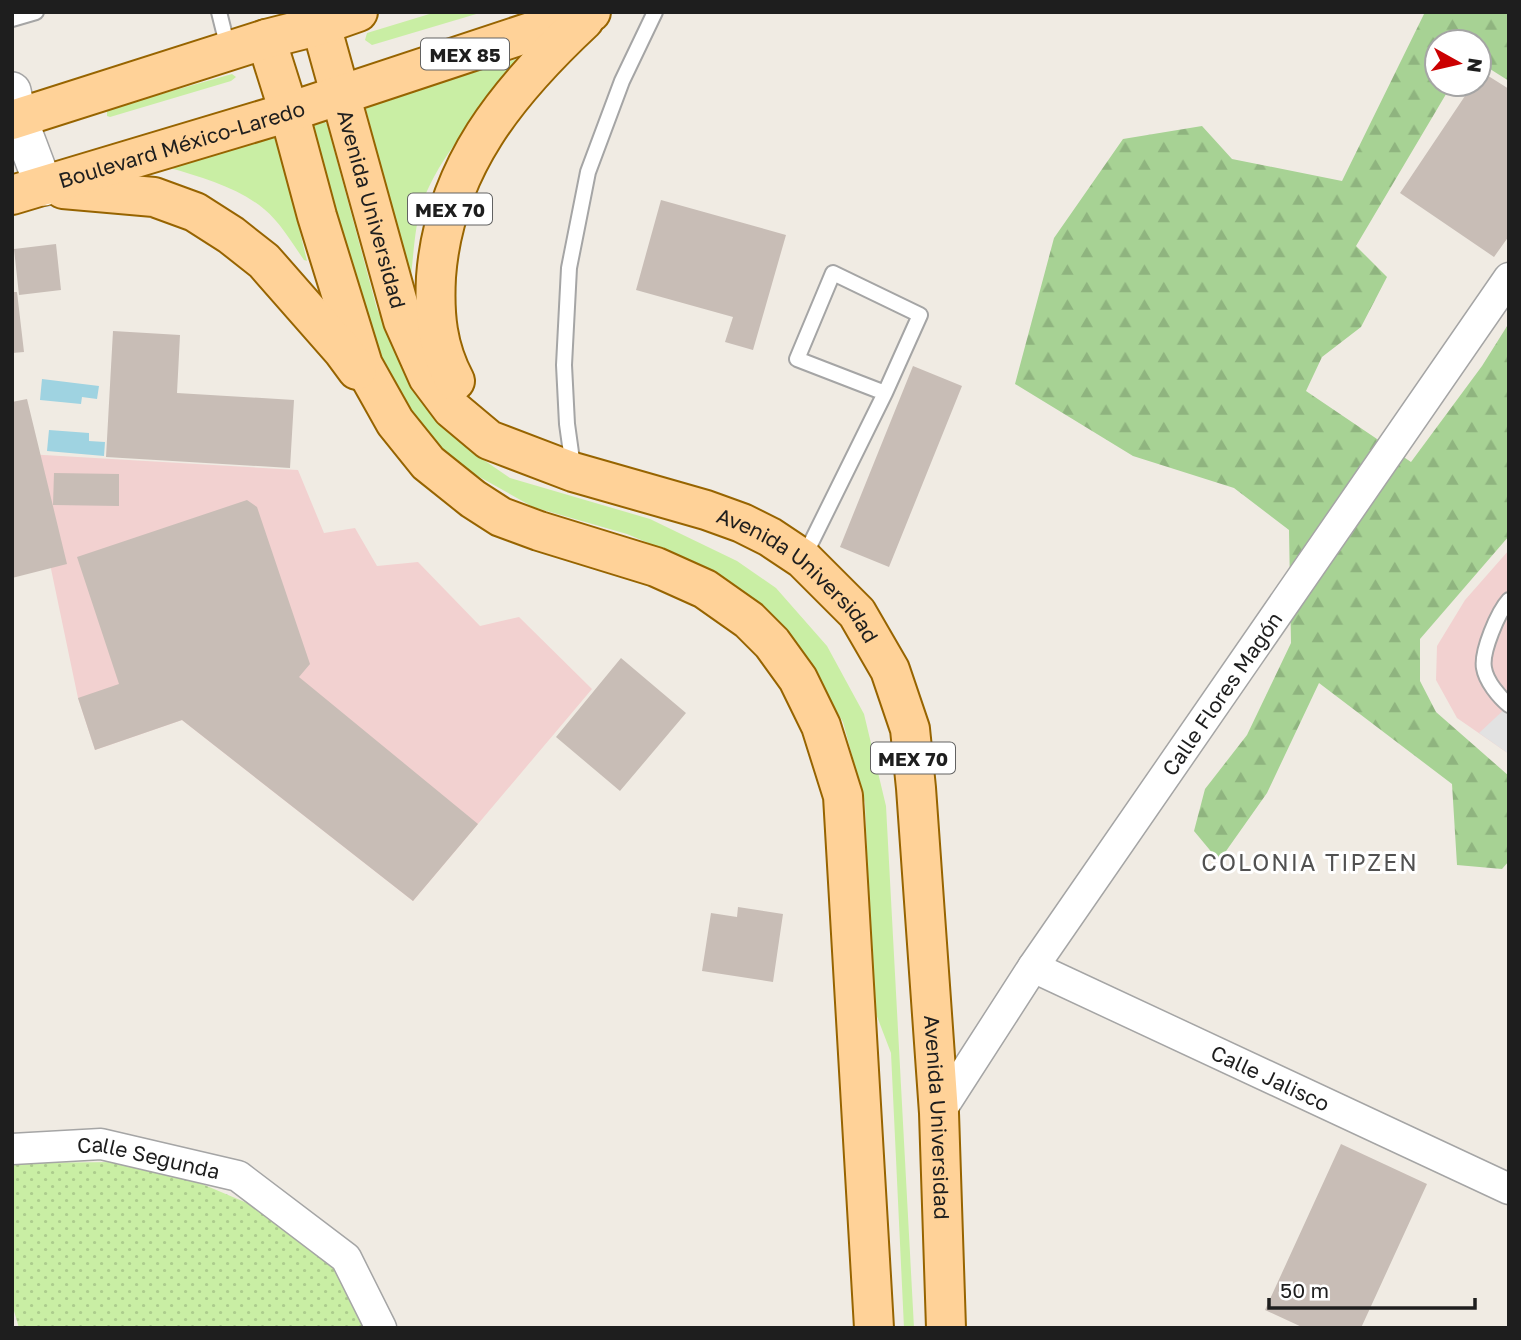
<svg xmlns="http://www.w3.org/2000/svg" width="1521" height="1340" viewBox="0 0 1521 1340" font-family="'Golos Text',sans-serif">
	<defs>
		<pattern id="grass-dots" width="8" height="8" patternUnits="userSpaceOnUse" patternTransform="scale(1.75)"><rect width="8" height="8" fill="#c9eea4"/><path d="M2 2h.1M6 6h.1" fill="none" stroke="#accc8d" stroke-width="1.8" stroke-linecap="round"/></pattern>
		<pattern id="forest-firs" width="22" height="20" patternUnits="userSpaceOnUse" patternTransform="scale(1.75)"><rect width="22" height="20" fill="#a7d294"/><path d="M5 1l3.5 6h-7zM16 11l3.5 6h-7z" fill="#8fb47f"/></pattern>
	</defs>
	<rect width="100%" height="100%" fill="#f0ebe3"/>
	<path fill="#f2d1d0" d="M27,454L298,470L324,533L355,528L377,566L418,562L480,626L519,617L592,689L413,901L182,720L95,750L78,698Z
		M1509,550V754L1457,718L1436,680L1437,646L1465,600Z"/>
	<path fill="url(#grass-dots)" d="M118,1162L202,1184L271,1213L337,1269L369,1328H19L12,1304V1166L23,1163Z"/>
	<path fill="url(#forest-firs)" d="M1425,12H1509V81L1479,62V42H1437V84H1452L1356,246L1387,277L1361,327L1322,357L1306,391L1411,462L1482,366L1509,323V536L1420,639V681L1436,712L1509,776V861L1502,869L1457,865L1452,784L1319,683L1267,793L1219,861L1194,831L1205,789L1247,735L1291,643L1289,530L1234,488L1133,456L1015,384L1054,238L1123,139L1202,126L1232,159L1342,181Z"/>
	<path fill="#c9eea4" d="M436,12H483L372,45L365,40L367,33Z
		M526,56C492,98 442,150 423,201C414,226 414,256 410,282L366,109L367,106Z
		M232,74L236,77L231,81L110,117L107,116V111L108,109Z
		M319,117L327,124L377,309L416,390L478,456L510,478L650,519L737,561L776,588L827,646L864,714L886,806L914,1328H904L891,1053L873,1006L865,803L843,722L803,654L715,574L679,556L627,534L533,507L460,466L409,415L381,370L309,127Z
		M276,134L307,261L304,260C292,243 280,222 264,209C239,188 201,177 170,168L172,165Z"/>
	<path fill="#e2e2e2" d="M1509,705V754L1479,733Z"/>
	<path fill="#9fd3e1" d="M42,379L99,386L97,399L82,397L81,404L40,400Z
		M49,430L89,433V441L105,442L104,456L47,451Z"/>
	<path fill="#c8bdb6" d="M1482,72L1509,89V236L1494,257L1400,193L1473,84H1479V76Z
		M661,200L786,235L753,350L725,342L733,317L636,290Z
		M56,244L61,290L19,295L14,249Z
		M12,292H17L24,352L12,353Z
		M113,331L180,335L177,393L294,400L290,468L106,457Z
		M913,366L962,386L889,567L840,547Z
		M27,399L67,564L12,578V402Z
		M54,473L119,474V506L53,505Z
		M247,500L257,507L310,664L299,677L478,824L413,901L182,720L95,750L78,698L119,684L77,557Z
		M621,658L686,713L620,791L556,737Z
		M738,907L783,914L773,982L702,971L711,913L737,917Z
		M1341,1144L1427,1184L1361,1328H1304L1265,1310Z"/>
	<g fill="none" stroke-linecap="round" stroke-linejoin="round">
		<g stroke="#a5a5a5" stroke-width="18">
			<path id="service" d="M219,12L228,48
				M12,19L36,12
				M573,467L567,424L564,365L569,268L588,172L622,81L655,12
				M803,559L885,393L920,315L833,273L797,359L885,393
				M1509,600C1498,612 1481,652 1484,668C1486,681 1499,697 1509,705"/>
		</g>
		<g stroke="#a5a5a5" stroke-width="33">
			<g id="minor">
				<path id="s1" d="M1033,967L1509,1189"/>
				<path id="s2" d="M939,1113L1033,967L1509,278"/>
				<path id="s3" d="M12,1149L101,1144L238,1176L346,1258L381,1328"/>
			</g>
		</g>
		<g stroke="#a5a5a5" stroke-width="40">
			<path id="tertiary" d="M12,91L18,118L44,187"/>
		</g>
		<g stroke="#976400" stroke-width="42">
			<g id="primary">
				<path id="s4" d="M321,25L403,321L428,377L452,409L489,440L573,472L706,510L742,523L770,537L803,559L857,613L890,670L910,729L916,788L939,1113L946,1328"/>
				<path d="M266,39L289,112L317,216L363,365L395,422L428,463L473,499L501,517L539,531L656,567L705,589L749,620L772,643L798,679L821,726L843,796L874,1328"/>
				<path d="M12,120L266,39L321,25L358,12"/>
				<path d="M63,189L154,197L195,212L231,235L264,261L343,351L357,370"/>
				<path id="s5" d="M12,195L289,112L591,12"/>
				<path d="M455,381C437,347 434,315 436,277C444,168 508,91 584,20"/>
			</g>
		</g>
		<use href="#service" stroke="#fff" stroke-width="14"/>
		<use href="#minor" stroke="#fff" stroke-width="30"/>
		<use href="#tertiary" stroke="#fff" stroke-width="37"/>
		<use href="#primary" stroke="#ffd298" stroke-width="38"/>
	</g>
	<g text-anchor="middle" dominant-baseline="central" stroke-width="6" stroke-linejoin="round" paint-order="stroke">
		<g fill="#fff" stroke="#626262" stroke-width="2">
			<rect x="421" y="38.5" width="88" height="31" rx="5"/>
			<rect x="408" y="193.5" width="84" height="31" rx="5"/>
			<rect x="871" y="742.5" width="84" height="31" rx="5"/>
		</g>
		<g font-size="19" font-weight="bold" fill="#1e1e1e">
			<text x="465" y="54">MEX 85</text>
			<text x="450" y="209">MEX 70</text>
			<text x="913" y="758">MEX 70</text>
		</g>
		<g font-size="21" fill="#1e1e1e" stroke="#fff">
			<text stroke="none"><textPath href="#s5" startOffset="177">Boulevard México-Laredo</textPath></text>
			<text stroke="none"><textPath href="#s4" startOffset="191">Avenida Universidad</textPath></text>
			<text stroke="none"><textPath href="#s4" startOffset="800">Avenida Universidad</textPath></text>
			<text stroke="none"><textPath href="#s2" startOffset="506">Calle Flores Magón</textPath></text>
			<text stroke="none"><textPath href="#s1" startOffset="262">Calle Jalisco</textPath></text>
			<text stroke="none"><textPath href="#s4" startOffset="1388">Avenida Universidad</textPath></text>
			<text stroke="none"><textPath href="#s3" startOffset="138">Calle Segunda</textPath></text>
		</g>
		<g font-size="23" letter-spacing="2" fill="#515151" stroke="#fff">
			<text x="1310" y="862">COLONIA TIPZEN</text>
		</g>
	</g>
	<rect width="1521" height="1340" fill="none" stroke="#1e1e1e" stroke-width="28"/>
	<g transform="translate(1458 63) rotate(98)"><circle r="33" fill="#ffffff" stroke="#a5a5a5" stroke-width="2"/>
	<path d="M0-5L12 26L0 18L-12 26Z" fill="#cb0001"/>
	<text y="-10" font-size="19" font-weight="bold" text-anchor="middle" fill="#1e1e1e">N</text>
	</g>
	<path d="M1269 1298v10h206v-10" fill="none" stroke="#1e1e1e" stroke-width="3.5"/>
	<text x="1280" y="1298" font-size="21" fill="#1e1e1e" stroke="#ffffff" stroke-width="5" paint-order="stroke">50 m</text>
</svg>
